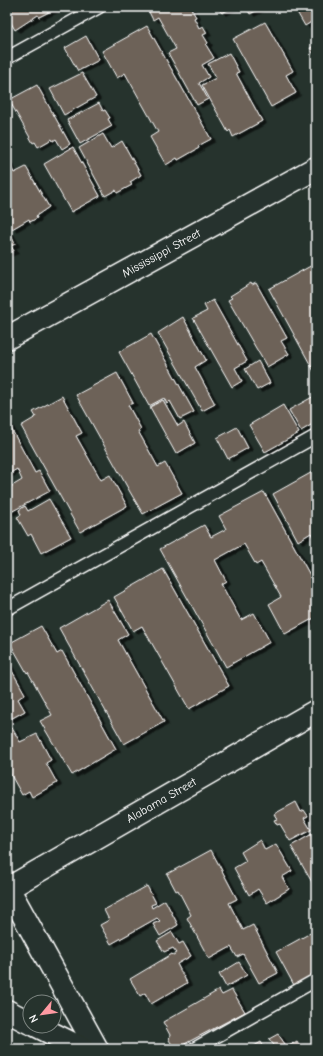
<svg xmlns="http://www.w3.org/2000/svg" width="323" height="1056" viewBox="0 0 323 1056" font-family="'Comic Neue',sans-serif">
	<defs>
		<filter id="shadow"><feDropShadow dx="4.5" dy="2.5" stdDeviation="0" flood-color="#0009"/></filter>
	</defs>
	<rect width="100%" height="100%" fill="#26332d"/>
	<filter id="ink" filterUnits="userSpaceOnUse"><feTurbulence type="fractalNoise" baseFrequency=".025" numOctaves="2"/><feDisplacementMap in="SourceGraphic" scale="8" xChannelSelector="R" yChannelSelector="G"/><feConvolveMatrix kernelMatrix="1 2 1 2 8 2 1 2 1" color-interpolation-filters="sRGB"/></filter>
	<g filter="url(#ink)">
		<path fill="#6d6258" stroke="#fff" filter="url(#shadow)" d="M7,7H54L55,9L39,17L38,15L15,30L7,16Z
			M149,7H190L196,17L194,18L199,28L203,26L207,33L203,35L208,43L206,45L214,58L202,65L209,77L199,83L208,99L197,105L168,53L176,49L158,17L153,20L147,8Z
			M217,7H233L222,13Z
			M246,7H263L250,14Z
			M294,7H316V19L305,26Z
			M265,22L293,71L286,75L296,93L271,107L233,39Z
			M147,26L211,139L198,146L199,148L178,160L177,158L166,165L150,137L158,132L125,73L117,78L102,51Z
			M86,36L99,60L78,71L65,48Z
			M316,45V58L310,48Z
			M229,53L239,72L236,73L262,121L233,137L230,130L228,132L202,85L216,78L208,64Z
			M82,73L96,97L64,115L50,89Z
			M37,85L70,144L62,149L56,139L53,141L52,139L38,147L35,142L33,143L9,100Z
			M99,103L103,111L105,110L110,118L108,119L112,126L80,144L67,120Z
			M103,134L111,148L122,141L141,175L130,182L132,185L117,193L116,190L105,196L79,148Z
			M73,147L100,196L71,212L44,164Z
			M7,160L14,173L26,167L49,207L36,216L37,218L30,222L29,219L12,229L7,219Z
			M9,232L15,244L11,246L14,251L7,254V233Z
			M316,263V375L269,289Z
			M251,283L252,285L256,283L287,338L281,341L289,354L267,367L228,300L232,298L230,296Z
			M213,300L247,361L235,368L242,381L232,387L193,318L207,311L204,305Z
			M183,317L206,360L195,367L215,404L202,411L158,333Z
			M151,334L194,412L180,419L170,401L167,404L164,398L149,406L119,352Z
			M258,361L270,383L257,390L245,369Z
			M117,373L133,403L128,405L141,429L138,431L158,467L165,463L182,493L143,514L130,492L76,395Z
			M316,395V422L301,431L289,410Z
			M62,396L82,433L76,436L101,480L110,475L127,506L80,532L21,426L36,417L33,412Z
			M163,400L178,426L184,422L195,443L176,454L150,407Z
			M283,405L299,433L265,452L249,425Z
			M7,421L35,473L39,471L50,491L9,513L7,510V489L22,480L17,469L7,475Z
			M237,427L248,448L228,459L217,438Z
			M316,470V542L311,533L298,541L273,494Z
			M264,492L316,586V617L285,634L269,604L281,597L261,562L256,565L244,544L215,560L226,581L221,584L241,620L254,613L270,642L226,667L160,549L204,525L211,537L226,529L219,516Z
			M49,499L71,537L41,553L31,534L28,536L17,517L21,515L19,510L25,506L28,511Z
			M163,569L229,686L189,709L142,626L133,631L114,597Z
			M108,600L128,634L118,640L164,722L124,744L59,628Z
			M41,626L57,654L62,651L116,749L72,775L40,721L52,715L28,672L27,673L10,643Z
			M7,662L25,694L18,699L25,711L7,721Z
			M12,728L20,742L37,734L51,760L46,763L57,783L32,797L29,791L22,795L7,768V731Z
			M296,802L301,812L304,810L308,816L304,818L311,830L290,841L280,824L277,825L274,820L277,819L274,814Z
			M312,834L316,841V889L291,846Z
			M260,840L265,850L276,844L292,871L282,877L289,889L267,903L258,889L249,895L234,868L246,861L241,852Z
			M211,850L237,899L229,903L243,930L253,925L278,973L259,983L243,954L237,957L231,947L209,959L187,918L191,915L178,890L176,891L167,874Z
			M147,886L156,903L151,905L152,908L165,900L178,925L160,936L153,924L160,921L157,918L111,944L100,925L109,920L104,910Z
			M316,930V976L295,987L276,952Z
			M172,932L179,944L183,942L191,956L177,964L187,983L151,1004L145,993L140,996L130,979L172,954L173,955L177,953L173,948L164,952L157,941Z
			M239,962L247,975L226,987L219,974Z
			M219,990L222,995L232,990L245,1012L177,1048L173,1046L169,1040L170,1035L163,1022Z
			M278,1034L287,1047L297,1041L302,1049H277L269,1039Z
			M261,1042L265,1049H249Z"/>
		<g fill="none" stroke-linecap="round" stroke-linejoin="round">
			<g stroke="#fff" stroke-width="15">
				<path id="service" d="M7,58L99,7
					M7,609L316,436
					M194,1049L316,980"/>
			</g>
			<g stroke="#fff" stroke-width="25">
				<g id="minor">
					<path id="s1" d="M7,338L316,168"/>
					<path d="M7,886L97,1049"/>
					<path id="s2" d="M7,889L316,711"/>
				</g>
			</g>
			<g stroke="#fff" stroke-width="25">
				<path id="secondary" d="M7,1011L30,1023
					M37,1026L83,1049"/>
			</g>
			<use href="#service" stroke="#26332d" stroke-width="12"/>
			<use href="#minor" stroke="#26332d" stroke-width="22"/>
			<use href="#secondary" stroke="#26332d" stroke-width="22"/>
		</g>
	</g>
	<g text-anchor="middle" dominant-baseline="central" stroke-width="4" stroke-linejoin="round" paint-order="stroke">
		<g font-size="12" fill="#fff" stroke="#26332d">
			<text stroke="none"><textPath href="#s1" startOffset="176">Mississippi Street</textPath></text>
			<text stroke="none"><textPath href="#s2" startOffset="178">Alabama Street</textPath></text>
		</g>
	</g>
	<rect width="323" height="1056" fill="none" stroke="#26332d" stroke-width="24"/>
	<rect x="12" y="12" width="299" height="1032" fill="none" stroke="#fff" stroke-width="1.5" filter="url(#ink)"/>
	<g transform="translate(42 1014) rotate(241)"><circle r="19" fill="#26332d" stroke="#7d8581"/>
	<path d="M0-3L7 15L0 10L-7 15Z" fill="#ff9aa2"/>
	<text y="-6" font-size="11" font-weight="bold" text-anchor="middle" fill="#ffffff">N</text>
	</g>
</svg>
